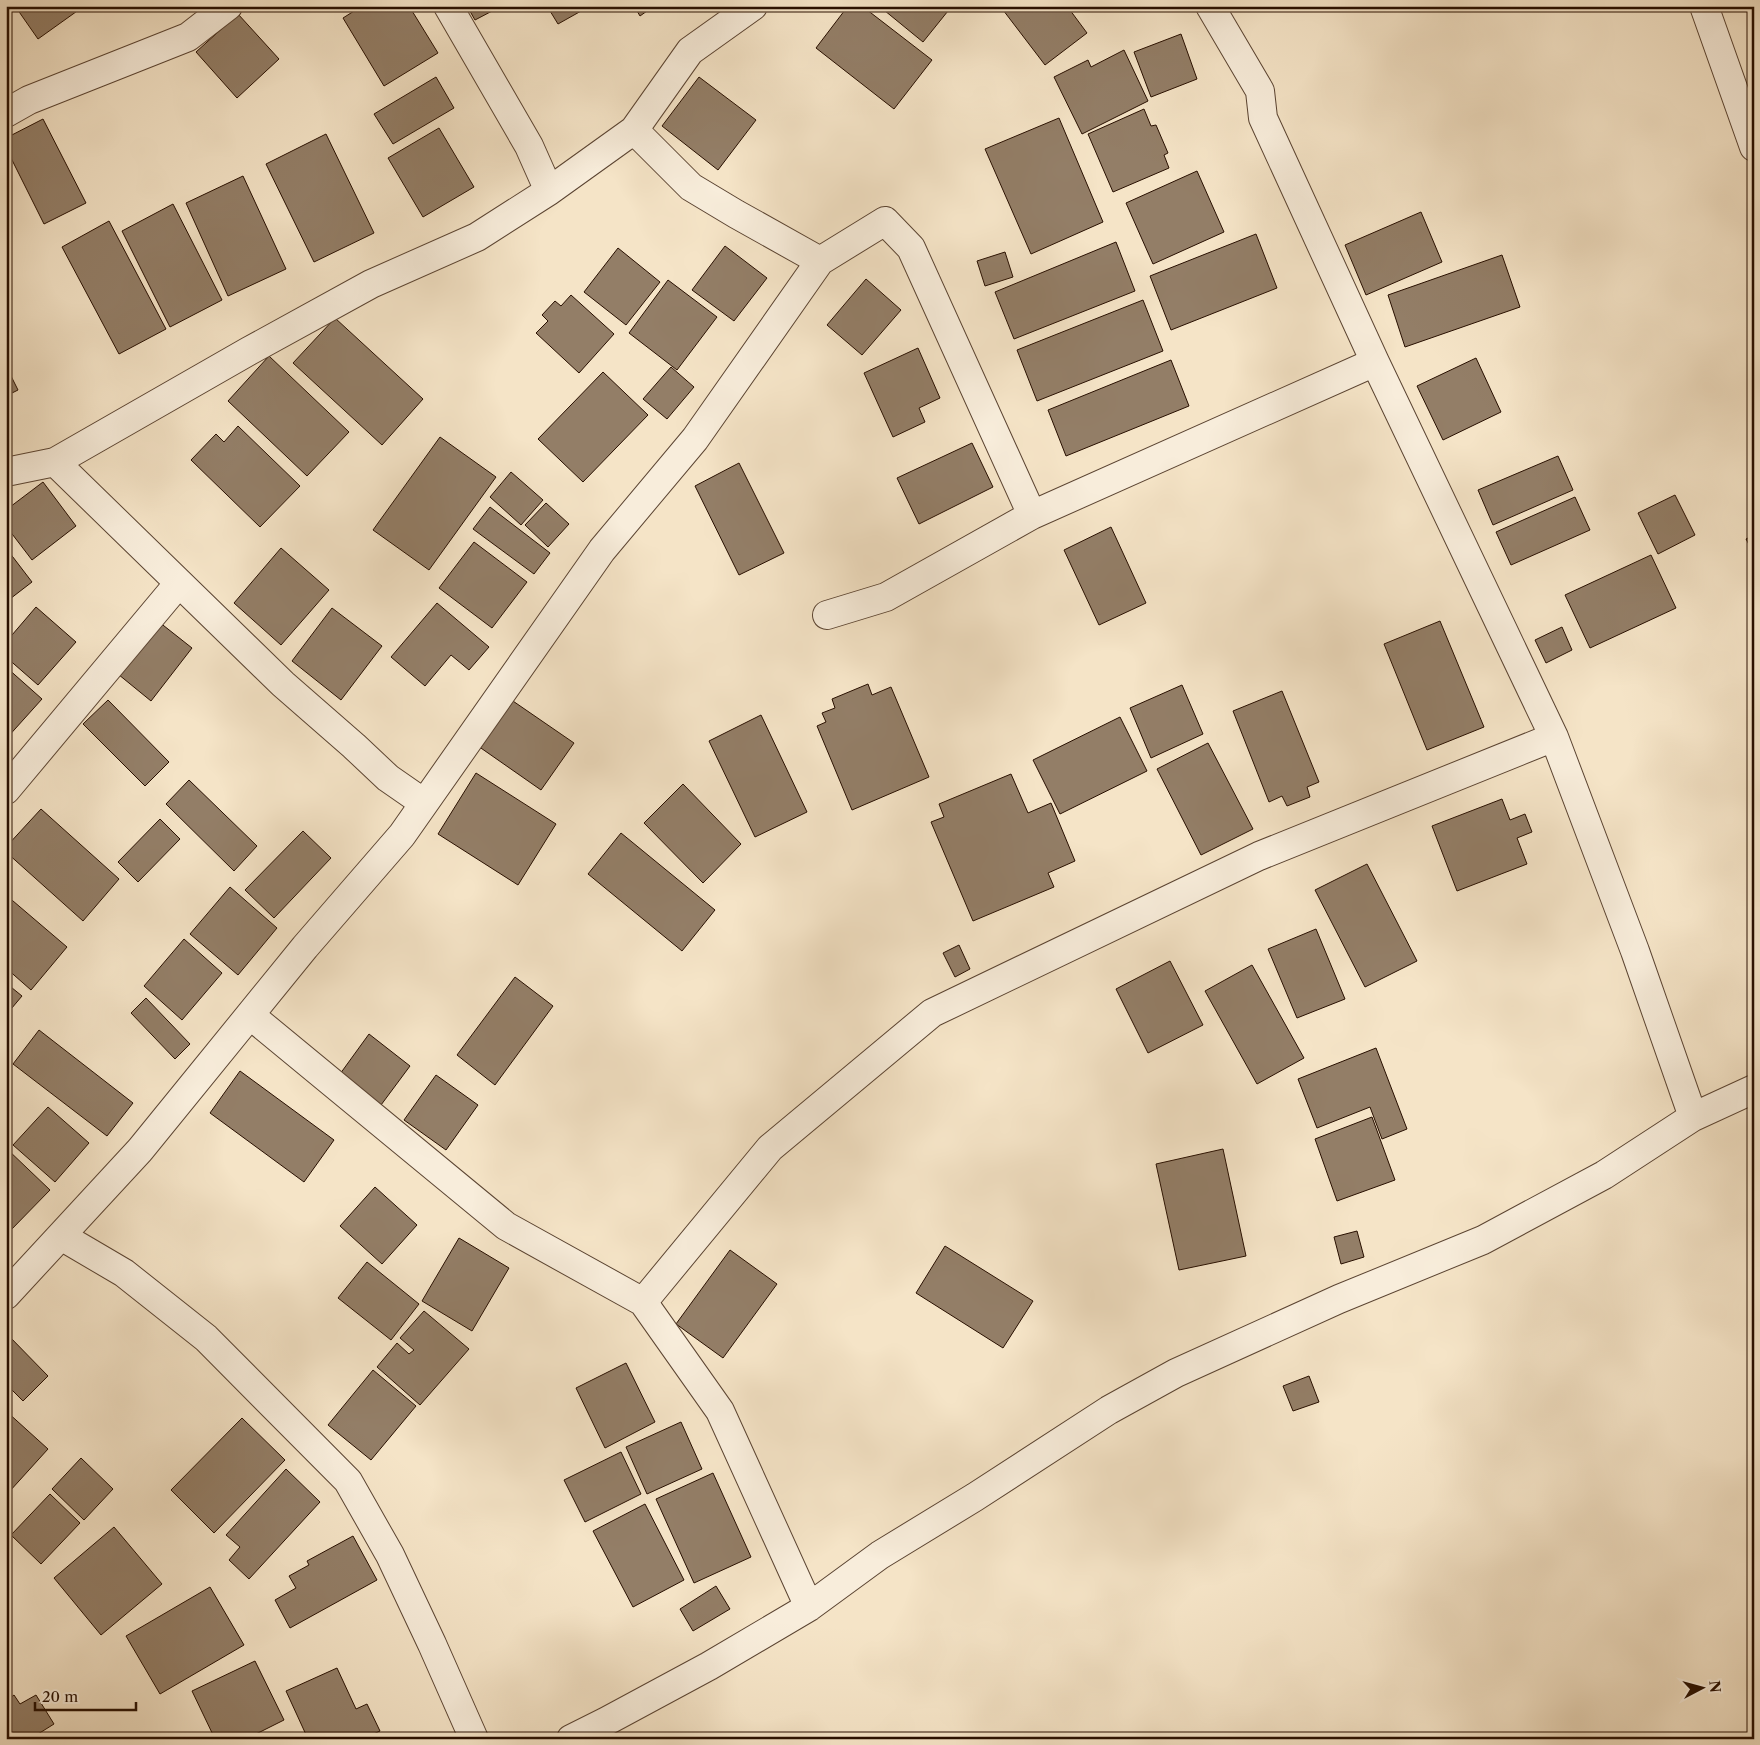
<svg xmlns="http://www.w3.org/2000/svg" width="1760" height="1745" viewBox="0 0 1760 1745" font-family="'Libre Caslon Text',serif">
	<rect width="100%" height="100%" fill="#f5e4c7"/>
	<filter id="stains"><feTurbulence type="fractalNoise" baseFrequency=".004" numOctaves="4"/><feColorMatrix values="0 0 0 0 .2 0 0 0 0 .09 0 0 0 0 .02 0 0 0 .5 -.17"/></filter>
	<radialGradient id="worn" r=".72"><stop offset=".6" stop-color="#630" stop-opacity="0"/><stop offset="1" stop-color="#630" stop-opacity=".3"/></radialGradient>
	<path fill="#937e67" stroke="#280f00" d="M15,6H78L80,9L38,39Z
		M362,6H409L438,53L384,86L343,18Z
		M467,6H492L494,10L475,20Z
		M547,6H590L558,24Z
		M634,6H654L640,16Z
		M848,6H862L932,60L894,109L816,48Z
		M879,6H952L923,42Z
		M1000,6H1067L1087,33L1045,65Z
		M238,14L279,59L237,98L196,52Z
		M1181,34L1197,79L1151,97L1134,52Z
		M1124,50L1148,101L1082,134L1054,77L1088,60L1091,67Z
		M436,77L454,108L393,144L374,114Z
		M699,77L756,120L718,170L662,126Z
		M1144,109L1151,126L1156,125L1168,153L1164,155L1169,168L1113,192L1088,134Z
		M1059,118L1103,222L1031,254L985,149Z
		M43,119L86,203L44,224L6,148V138Z
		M439,128L474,187L423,217L388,158Z
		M326,134L374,233L314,262L266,164Z
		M1197,171L1224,232L1153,264L1126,203Z
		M243,176L286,269L228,296L186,203Z
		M173,204L222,300L170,327L122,231Z
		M1421,212L1442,262L1366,295L1345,245Z
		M109,221L166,329L119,354L62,247Z
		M1256,234L1277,288L1171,330L1150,276Z
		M1116,242L1135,291L1014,339L995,292Z
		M725,246L767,278L734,321L692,290Z
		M618,248L660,282L626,325L584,292Z
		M1005,252L1013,277L985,286L977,261Z
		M1502,255L1520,307L1405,347L1388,295Z
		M866,279L901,310L862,355L827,325Z
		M668,280L717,317L677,370L629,333Z
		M571,295L614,334L579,373L536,333L548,321L542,315L555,301L561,306Z
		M1143,300L1163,351L1037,401L1017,350Z
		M335,318L423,399L382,445L293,363Z
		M918,348L940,398L919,408L925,422L893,437L864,373Z
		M269,356L349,432L307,476L228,401Z
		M1476,358L1501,412L1443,440L1417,386Z
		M1171,360L1189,406L1066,456L1048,410Z
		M6,366L18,390L6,396Z
		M671,367L694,387L667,419L643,399Z
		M603,372L648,415L583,482L538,439Z
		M238,426L300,486L260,527L191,460L216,434L224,442Z
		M440,437L496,477L429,570L373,530Z
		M972,443L993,487L919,524L897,478Z
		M1558,456L1573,490L1493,525L1478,490Z
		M739,463L784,553L739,575L695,486Z
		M511,472L543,500L521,525L490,497Z
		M43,482L76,526L32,560L6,526V510Z
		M1675,495L1695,535L1658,554L1638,513Z
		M1575,497L1590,530L1511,565L1496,532Z
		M546,503L569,524L548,547L525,525Z
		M490,507L550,553L534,574L473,529Z
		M1111,527L1146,603L1099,625L1064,550Z
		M1754,535V554L1746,539Z
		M474,542L527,582L492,628L439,588Z
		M6,548L32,582L6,602Z
		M281,548L329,590L281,645L234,603Z
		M1651,555L1676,608L1590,648L1565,595Z
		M437,603L489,647L469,670L451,655L425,686L391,657Z
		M36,607L76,642L38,685L6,657V642Z
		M332,608L382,646L341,700L292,661Z
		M154,618L192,648L151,701L113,670Z
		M1440,621L1484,727L1427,750L1384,644Z
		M1562,627L1572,650L1546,663L1535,640Z
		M6,667L42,699L6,739Z
		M868,684L872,695L891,687L929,777L852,810L817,726L826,722L822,713L835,708L832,699Z
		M1182,685L1203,734L1151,758L1130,708Z
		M1282,691L1319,782L1307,787L1310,797L1287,806L1282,796L1269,802L1233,711Z
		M510,699L574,743L541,790L478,746Z
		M108,700L169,762L145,786L83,724Z
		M761,715L807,812L755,837L709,741Z
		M1120,717L1147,771L1060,814L1033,760Z
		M1208,743L1253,829L1201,855L1157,769Z
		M476,773L556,824L518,885L438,834Z
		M1011,774L1028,813L1051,803L1075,861L1048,873L1054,887L973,921L931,822L944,817L939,804Z
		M189,780L257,846L234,871L166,804Z
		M683,784L741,844L703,883L644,823Z
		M1502,799L1510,820L1525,814L1532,832L1517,838L1527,864L1457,891L1432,826Z
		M41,809L119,879L83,921L6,852V847Z
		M160,819L180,839L138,882L118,862Z
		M303,831L331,858L274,918L245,890Z
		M621,833L715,910L682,951L588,874Z
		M1367,864L1417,961L1365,987L1315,890Z
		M230,887L277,928L238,975L190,934Z
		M6,895L67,947L31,990L6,968Z
		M1316,929L1345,999L1297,1018L1268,949Z
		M184,939L222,973L182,1020L144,986Z
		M959,945L970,969L955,977L943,953Z
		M1170,961L1203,1025L1148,1053L1116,989Z
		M1252,965L1304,1058L1257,1084L1205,991Z
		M515,977L553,1006L495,1085L457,1055Z
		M6,983L22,996L6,1015Z
		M146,998L190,1044L175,1059L131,1013Z
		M39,1030L133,1103L107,1136L13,1064Z
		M369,1034L410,1066L381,1105L340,1074Z
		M1376,1048L1407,1129L1382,1139L1370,1107L1317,1128L1298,1079Z
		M240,1071L334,1140L304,1182L210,1113Z
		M436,1075L478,1105L446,1150L404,1120Z
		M48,1107L89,1143L55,1182L13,1145Z
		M1372,1117L1395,1180L1337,1201L1315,1139Z
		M6,1148L50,1190L8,1233L6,1232Z
		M1223,1149L1246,1256L1179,1270L1156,1164Z
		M375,1187L417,1225L382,1264L340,1226Z
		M1357,1231L1364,1257L1341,1264L1334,1237Z
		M459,1238L509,1268L472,1331L422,1301Z
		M945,1246L1033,1301L1003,1348L916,1293Z
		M730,1250L777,1284L723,1358L676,1324Z
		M367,1262L419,1304L391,1340L338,1298Z
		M424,1311L469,1349L420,1405L377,1367L397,1343L409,1354L414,1350L400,1338Z
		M6,1333L48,1376L23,1401L6,1384Z
		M626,1363L655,1422L605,1448L576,1388Z
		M373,1370L416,1406L371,1460L328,1425Z
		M1309,1376L1319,1402L1293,1411L1283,1386Z
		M6,1411L48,1449L9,1492L6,1489Z
		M242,1418L285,1460L214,1533L171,1490Z
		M681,1422L702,1469L647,1494L626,1447Z
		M621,1452L641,1494L585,1522L564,1480Z
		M81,1458L113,1489L84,1520L52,1489Z
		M286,1469L320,1502L249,1579L229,1560L240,1547L226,1535Z
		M713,1473L751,1557L694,1583L656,1499Z
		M50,1494L80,1523L41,1564L11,1535Z
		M645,1504L684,1580L633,1607L593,1531Z
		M114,1527L162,1584L101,1635L54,1578Z
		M353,1536L377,1580L290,1628L275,1600L296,1588L289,1576L309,1565L307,1561Z
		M716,1586L730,1609L693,1631L680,1609Z
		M210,1587L244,1645L160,1694L126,1636Z
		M255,1661L284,1720L246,1739H215L192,1691Z
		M337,1668L356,1709L367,1704L380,1731L363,1739H308L286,1691Z
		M14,1695L20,1704L36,1695L54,1724L38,1734L41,1739H6V1701Z"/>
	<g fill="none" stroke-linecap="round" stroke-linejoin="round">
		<g stroke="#5b4432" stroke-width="30">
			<path id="street" d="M448,6L529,146L549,191L634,130L690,51L753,6
				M1210,6L1260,91L1263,118L1375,362L1554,737L1635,951L1693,1117
				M1704,6L1754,147
				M6,113L29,100L188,37L228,6
				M634,130L691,187L736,214L820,261
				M55,462L283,684L354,746L388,778L424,803
				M6,472L55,462L249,351L371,284L477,237L549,191
				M827,615L886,597L1032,515L1375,362
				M6,790L179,583
				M250,1015L506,1226L643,1302L720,1411L809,1607
				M61,1236L124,1273L206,1338L348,1481L390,1555L432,1644L474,1739
				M6,1295L140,1150L305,947L402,835L602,550L695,439L820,261L885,221L911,248L1032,515
				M643,1302L770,1148L932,1013L1259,856L1554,737
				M571,1739L605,1722L709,1666L809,1607L880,1555L975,1497L1109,1410L1176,1373L1339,1299L1483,1240L1604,1175L1693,1117L1754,1089"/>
		</g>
		<use href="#street" stroke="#f8eddb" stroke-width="28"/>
	</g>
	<rect width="1760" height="1745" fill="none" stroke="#f5e4c7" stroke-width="25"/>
	<rect x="8" y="8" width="1745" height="1730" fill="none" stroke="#280f00" stroke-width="2.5"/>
	<rect x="12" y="12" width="1735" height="1720" fill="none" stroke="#280f00"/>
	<g transform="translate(1702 1688) rotate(84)" stroke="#f8eddb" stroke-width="4" paint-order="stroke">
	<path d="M0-4L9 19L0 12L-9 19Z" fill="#280f00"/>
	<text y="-8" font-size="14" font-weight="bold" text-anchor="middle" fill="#280f00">N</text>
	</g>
	<path d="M35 1702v8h101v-8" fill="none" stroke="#280f00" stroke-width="2.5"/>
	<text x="42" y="1702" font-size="15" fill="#280f00" stroke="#f8eddb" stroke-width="4" paint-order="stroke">20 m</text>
	<rect width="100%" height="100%" filter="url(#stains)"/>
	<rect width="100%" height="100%" fill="url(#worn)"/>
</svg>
